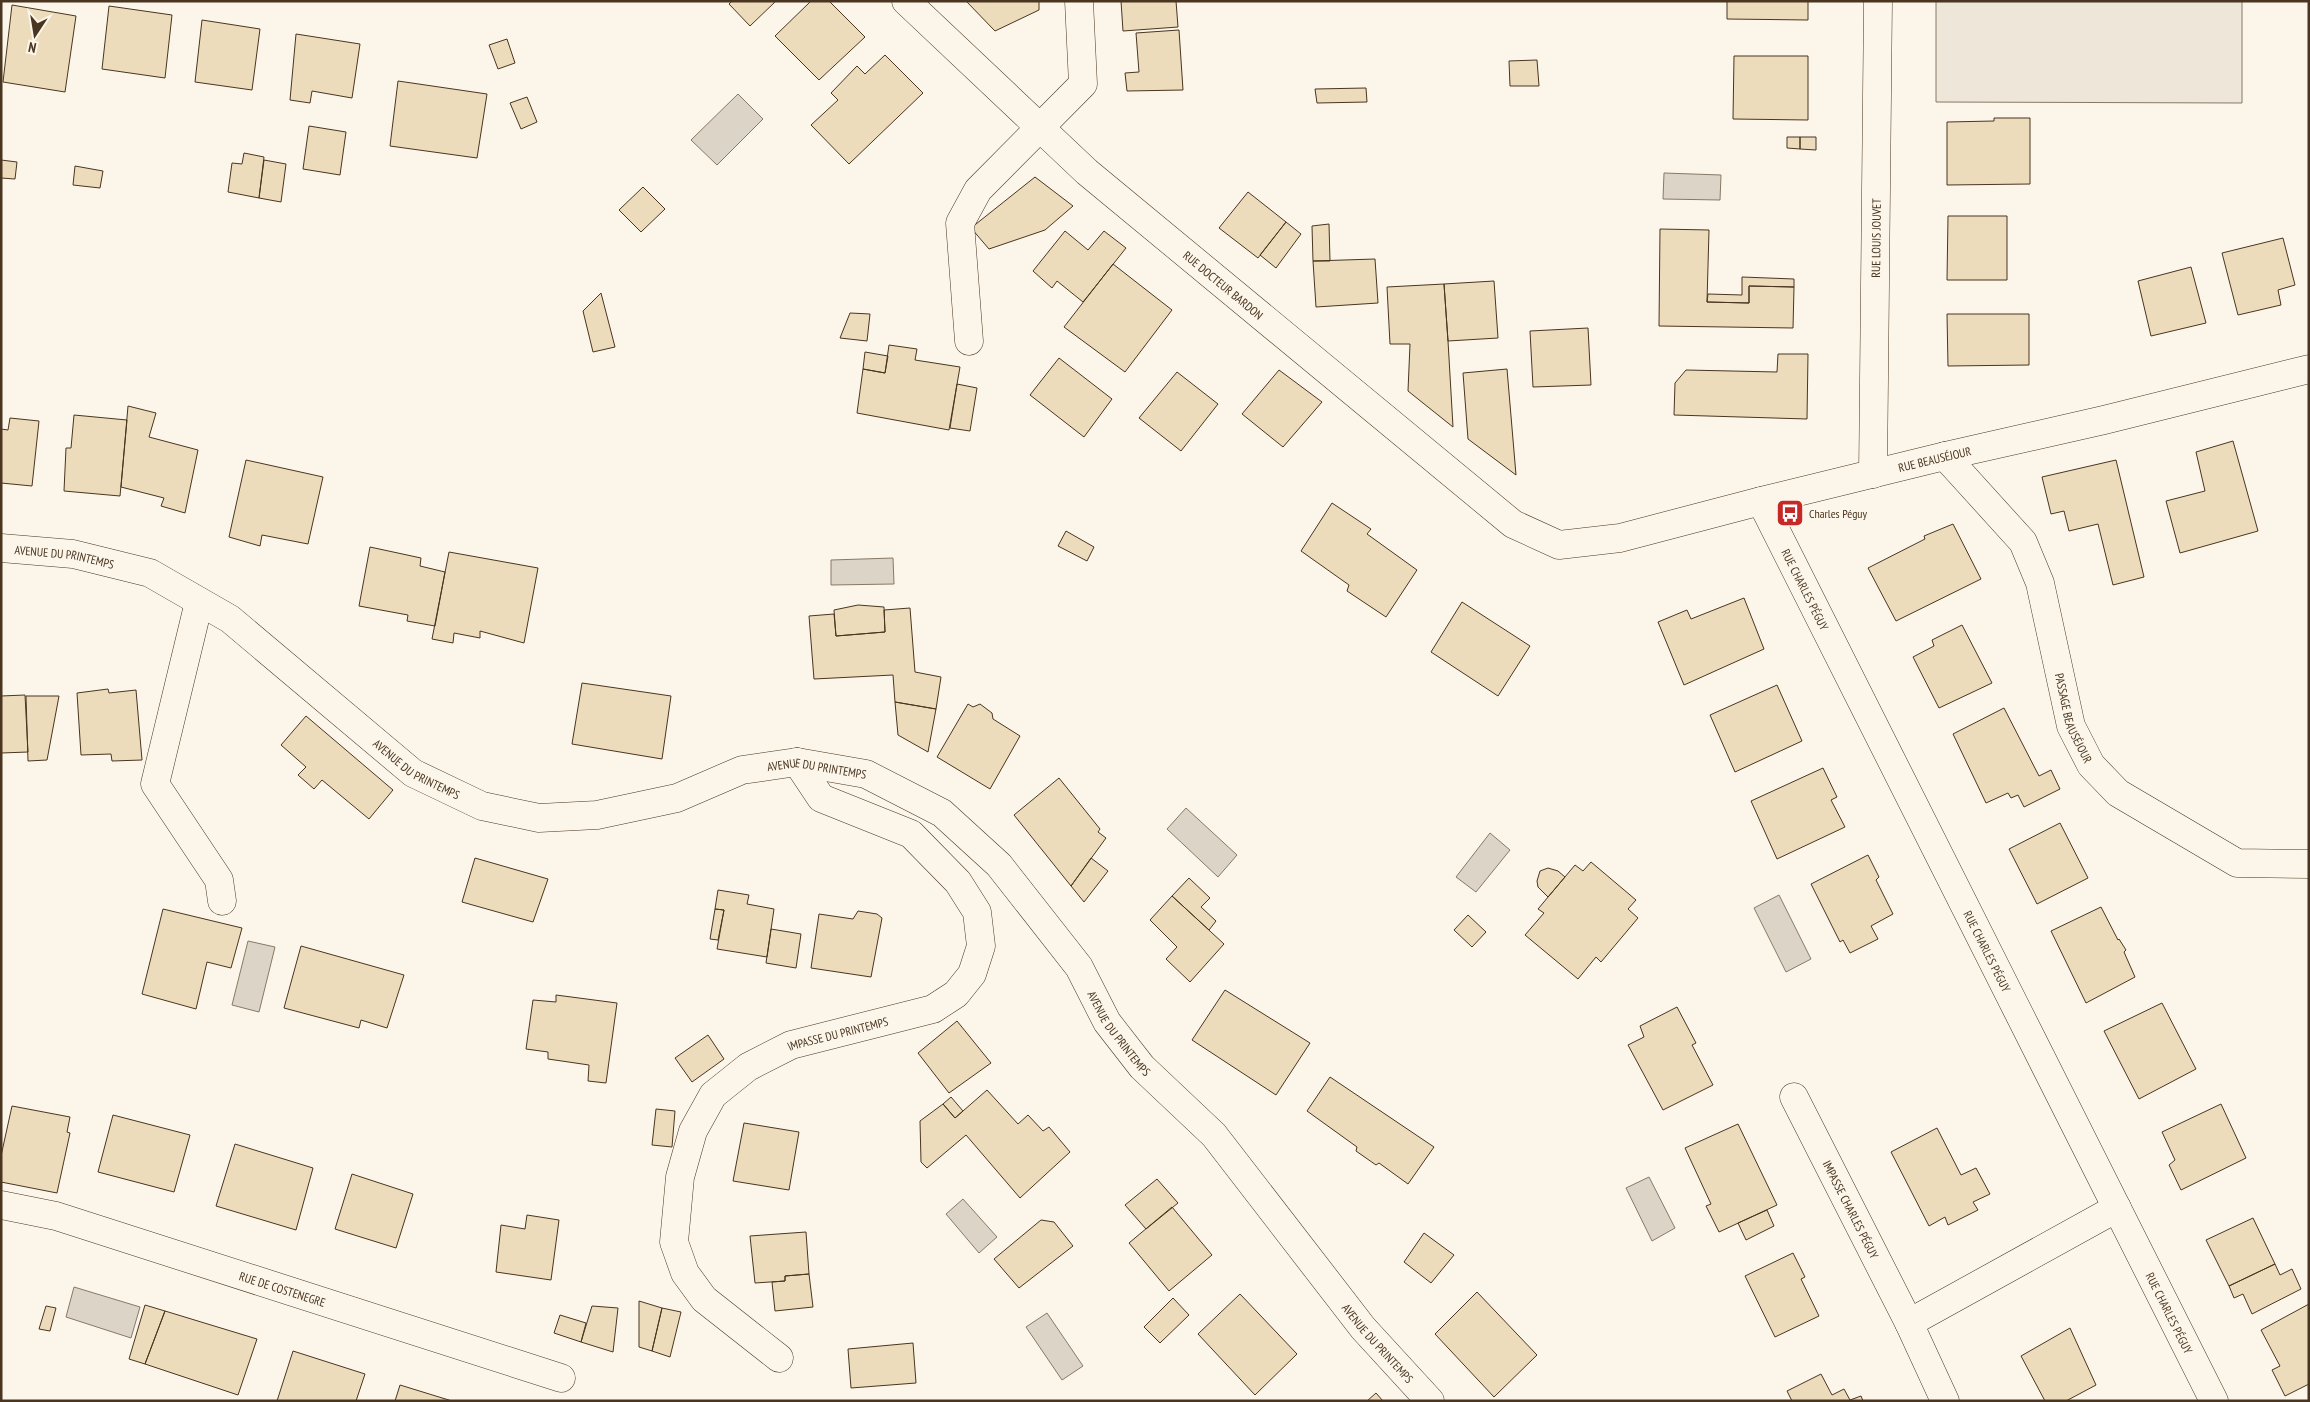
<svg xmlns="http://www.w3.org/2000/svg" width="2310" height="1402" viewBox="0 0 2310 1402" font-family="'PT Sans Narrow',sans-serif">
	<rect width="100%" height="100%" fill="#fbf6e9"/>
	<path fill="#ede6d9" stroke="#887966" d="M1936,1H2242V103L1936,102Z"/>
	<path fill="#dcd4c6" stroke="#887966" d="M738,94L763,119L717,165L691,140Z
		M1664,173L1721,175L1720,200L1663,199Z
		M893,558L894,584L831,585V560Z
		M1186,808L1237,855L1218,877L1167,829Z
		M1490,833L1510,850L1476,892L1456,877Z
		M1779,895L1811,959L1786,972L1754,908Z
		M248,941L275,947L259,1012L232,1005Z
		M1649,1177L1675,1228L1652,1241L1626,1188Z
		M963,1199L997,1237L979,1253L946,1214Z
		M74,1287L140,1307L131,1338L66,1317Z
		M1047,1313L1083,1366L1062,1380L1026,1327Z"/>
	<path fill="#ecdcbc" stroke="#4a3520" d="M732,1H776L750,26L729,4Z
		M811,1H829L865,37L819,80L775,36Z
		M966,1H1039V10L995,31Z
		M1121,1H1176L1178,27L1123,31Z
		M1727,1H1808V20L1727,19Z
		M12,5L76,16L65,92L3,82Z
		M109,6L172,15L165,78L102,69Z
		M202,20L260,29L252,90L195,82Z
		M1179,30L1183,90L1127,91L1125,73L1139,72L1136,33Z
		M296,34L360,44L352,98L312,91L310,103L290,100Z
		M507,39L515,63L498,69L489,45Z
		M885,55L923,93L849,164L811,125L838,100L831,93L857,66L865,74Z
		M1734,56H1808V120L1733,119Z
		M1537,60L1539,86H1510L1509,61Z
		M398,81L487,94L477,158L390,146Z
		M1366,88L1367,102L1317,103L1315,89Z
		M527,97L537,122L521,129L510,103Z
		M1994,118H2030V184L1947,185V122L1994,121Z
		M309,126L346,132L340,175L303,169Z
		M1787,137H1800V149L1787,148Z
		M1800,137H1816V150L1800,149Z
		M244,153L264,157L259,198L228,192L232,163L242,164Z
		M1,160L17,162L15,179L1,178Z
		M264,160L286,164L281,202L259,198Z
		M75,166L103,171L100,188L73,185Z
		M1035,177L1073,206L1045,230L989,249L971,228Z
		M643,187L665,209L641,232L619,210Z
		M1248,192L1286,222L1258,258L1219,228Z
		M1948,216H2007V280H1947Z
		M1286,222L1301,234L1276,268L1260,255Z
		M1329,224L1330,261H1313L1312,226Z
		M1660,229L1709,230L1707,302L1749,303V286L1794,287L1793,328L1659,326Z
		M1065,231L1088,250L1104,231L1126,248L1083,302L1057,281L1052,288L1033,271Z
		M2283,238L2295,285L2278,290L2281,305L2238,315L2222,253Z
		M1375,259L1378,303L1316,307L1313,261Z
		M1113,264L1172,310L1125,372L1064,327Z
		M2191,267L2206,323L2151,336L2138,281Z
		M1742,277L1794,279V287L1749,286V303L1707,302L1708,294L1742,295Z
		M1494,281L1498,338L1448,341L1444,284Z
		M1444,284L1448,341L1453,427L1408,391L1410,344H1390L1387,287Z
		M601,293L615,347L593,352L583,311Z
		M850,313L870,314L867,341L840,338Z
		M1947,314H2029V365L1948,366Z
		M1588,328L1591,385L1533,387L1530,331Z
		M889,345L917,349L915,360L960,367L949,430L857,413L863,369L885,373Z
		M865,352L888,356L885,373L863,369Z
		M1778,354H1808L1807,419L1674,415L1675,383L1686,370L1777,372Z
		M1059,358L1112,399L1084,437L1030,395Z
		M1507,369L1516,475L1468,439L1463,373Z
		M1279,370L1322,402L1283,447L1242,414Z
		M1177,372L1218,404L1181,451L1139,418Z
		M957,384L977,388L970,431L950,428Z
		M128,406L156,413L149,437L198,450L185,513L161,506L164,498L121,487Z
		M74,415L127,420L120,496L64,491L66,448H71Z
		M10,418L39,421L32,486L1,483V429L8,430Z
		M2233,441L2258,531L2180,553L2166,501L2205,491L2196,452Z
		M246,460L323,477L308,544L262,535L260,546L229,537Z
		M2116,460L2144,577L2113,585L2098,524L2069,531L2064,511L2051,514L2042,477Z
		M1332,503L1371,529L1367,534L1417,570L1386,617L1347,591L1349,585L1301,551Z
		M1953,524L1981,579L1896,621L1868,568L1925,539L1924,536Z
		M1066,531L1094,547L1087,561L1058,546Z
		M370,547L421,558L420,566L445,572L435,626L407,621L408,615L359,606Z
		M449,552L538,568L524,643L480,631V638L454,633L453,643L432,639Z
		M1744,598L1764,649L1684,685L1658,622L1687,610L1691,619Z
		M1462,602L1530,646L1498,696L1431,652Z
		M858,605L884,607L885,632L836,636L834,610Z
		M910,608L915,672L941,677L936,709L895,702L893,675L814,679L809,616L834,614L836,636L885,632L884,610Z
		M1962,625L1992,683L1939,708L1913,657L1934,646L1932,640Z
		M582,683L671,696L662,759L572,744Z
		M1777,685L1802,741L1735,772L1710,715Z
		M108,689L109,693L136,690L142,760L112,761L111,754L81,755L77,693Z
		M25,695L28,752L1,753V696Z
		M26,696H59L47,760L28,761Z
		M895,702L936,709L928,752L898,735Z
		M968,704L973,707L980,704L992,713L993,719L1020,736L990,789L937,757Z
		M2004,708L2039,776L2051,770L2060,789L2024,807L2018,795L2011,798L2008,793L1986,803L1953,734Z
		M306,716L393,790L369,819L322,780L314,789L298,775L306,767L281,745Z
		M1823,768L1837,797L1831,800L1845,827L1777,859L1751,801Z
		M1059,778L1100,829L1098,832L1106,838L1071,886L1014,815Z
		M2060,823L2088,878L2037,904L2009,849Z
		M1868,855L1879,877L1876,880L1893,914L1871,926L1878,939L1850,953L1843,940L1840,942L1811,884Z
		M475,858L548,879L533,922L462,902Z
		M1091,858L1108,871L1084,902L1071,886Z
		M1591,862L1636,900L1628,909L1638,918L1601,962L1596,957L1578,979L1525,935L1544,913L1538,909L1575,865L1583,871Z
		M1548,868L1558,871L1565,877L1548,897L1538,887L1537,881L1540,871Z
		M1189,878L1210,898L1201,907L1216,921L1209,930L1172,896Z
		M718,890L749,895L747,904L774,909L767,957L717,949L724,910L715,909Z
		M1172,896L1224,944L1190,982L1166,959L1177,947L1150,920Z
		M2101,907L2118,940L2119,939L2126,950L2124,952L2135,977L2086,1003L2051,931Z
		M163,909L242,928L231,968L207,962L196,1009L142,994Z
		M715,909L724,910L718,940L710,939Z
		M858,911L877,914L882,918L871,977L811,968L819,914L853,919Z
		M1468,915L1486,932L1472,947L1454,930Z
		M771,929L801,934L796,968L766,963Z
		M301,946L404,975L387,1028L361,1020L359,1028L284,1008Z
		M1225,990L1310,1043L1276,1095L1192,1040Z
		M556,995L617,1003L606,1083L588,1081L589,1065L548,1059V1052L526,1049L533,1000L556,1002Z
		M2162,1003L2196,1069L2139,1099L2104,1031Z
		M1677,1007L1696,1043L1692,1045L1713,1085L1663,1110L1628,1045L1644,1037L1640,1026Z
		M957,1021L991,1063L949,1093L918,1053Z
		M708,1035L724,1059L692,1082L675,1058Z
		M1330,1077L1434,1147L1408,1184L1379,1163L1376,1165L1356,1151L1357,1147L1307,1111Z
		M987,1090L1018,1124L1028,1115L1043,1131L1049,1127L1070,1152L1020,1198L966,1135L927,1168L921,1162L920,1121L943,1104L955,1118Z
		M951,1097L963,1111L955,1118L943,1104Z
		M2221,1104L2246,1158L2181,1190L2169,1165L2175,1160L2162,1132Z
		M12,1106L70,1117L67,1132L70,1133L57,1193L1,1182V1156Z
		M656,1109L675,1111L672,1147L652,1145Z
		M113,1115L190,1135L174,1192L98,1172Z
		M744,1123L799,1132L789,1190L733,1181Z
		M1738,1124L1777,1205L1719,1232L1706,1206L1711,1204L1685,1148Z
		M1937,1128L1961,1175L1976,1168L1990,1194L1973,1202L1978,1210L1948,1225L1945,1217L1929,1226L1891,1152Z
		M235,1144L313,1168L296,1230L216,1206Z
		M352,1174L413,1194L396,1248L335,1229Z
		M1157,1179L1178,1203L1146,1229L1125,1205Z
		M1172,1207L1212,1255L1169,1291L1129,1243Z
		M1767,1210L1774,1226L1746,1240L1738,1223Z
		M527,1215L559,1220L551,1280L496,1272L501,1225L525,1229Z
		M2253,1218L2275,1264L2229,1286L2206,1240Z
		M1041,1220L1054,1222L1073,1246L1019,1288L994,1259Z
		M806,1232L809,1274L785,1276V1281L755,1283L750,1236Z
		M1424,1233L1454,1255L1431,1283L1404,1262Z
		M1793,1253L1805,1277L1801,1279L1819,1316L1775,1337L1745,1276Z
		M2275,1264L2280,1275L2292,1269L2301,1289L2252,1314L2243,1294L2234,1298L2229,1286Z
		M809,1274L813,1307L775,1311L772,1282L785,1281V1276Z
		M1477,1292L1537,1355L1494,1397L1435,1334Z
		M1240,1294L1297,1354L1255,1395L1198,1334Z
		M1173,1298L1189,1315L1160,1343L1144,1327Z
		M639,1301L662,1308L652,1351L639,1347Z
		M2309,1304V1384L2285,1396L2272,1370L2280,1366L2261,1330Z
		M145,1305L165,1311L145,1364L129,1359Z
		M46,1306L56,1308L50,1331L39,1329Z
		M592,1306L618,1308L613,1352L581,1342Z
		M662,1308L681,1312L670,1357L652,1351Z
		M165,1311L257,1339L238,1395L145,1364Z
		M560,1315L586,1323L581,1342L554,1333Z
		M2070,1328L2096,1385L2066,1401H2045L2021,1356Z
		M913,1343L916,1383L851,1388L848,1349Z
		M293,1351L365,1374L356,1401H277Z
		M1821,1374L1832,1395L1844,1389L1850,1400L1861,1396L1863,1401H1792L1787,1391Z
		M400,1385L452,1401H395Z
		M1376,1393L1383,1401H1367Z"/>
	<g fill="none" stroke-linecap="round" stroke-linejoin="round">
		<g stroke="#4a3520" stroke-width="29">
			<g id="minor">
				<path id="s1" d="M906,1L1087,172L1513,524L1559,545L1620,538L1761,501L1945,456L2104,420L2309,369"/>
				<path d="M969,341L960,223L978,190L1083,84L1079,1"/>
				<path id="s2" d="M1945,456L2023,542L2040,583L2071,726L2091,765L2118,793L2237,863L2309,864"/>
				<path id="s3" d="M1873,474L1878,1"/>
				<path id="s4" d="M1761,501L2214,1401"/>
				<path id="s5" d="M1,548L73,554L150,573L230,619L413,773L482,806L539,818L597,815L677,798L742,770L797,762L866,774L942,813L999,865L1079,967L1107,1022L1142,1067L1214,1135L1363,1328L1430,1401"/>
				<path d="M199,602L155,784L219,880L222,901"/>
				<path id="s6" d="M1794,1097L1909,1323L1945,1401"/>
				<path id="s7" d="M1,1205L56,1216L561,1378"/>
				<path d="M1909,1323L2117,1208"/>
				<path id="s8" d="M779,1358L704,1299L685,1273L674,1242L680,1177L693,1131L713,1095L748,1067L791,1045L933,1009L956,994L972,974L981,946L977,912L958,882L911,834L821,798L797,762"/>
			</g>
		</g>
		<use href="#minor" stroke="#fbf6e9" stroke-width="28"/>
	</g>
	<defs>
		<g id="bus-square" transform="scale(1.4375)"><rect x="-9" y="-9" width="18" height="18" rx="4" fill="#c62828" stroke="#fbf6e9"/><path d="M-5-6H5V4H4V6H2V4H-2V6H-4V4H-5ZM-3.5-4V0h7V-4ZM-3.5 1.2v1.5H-2V1.2ZM2 1.2v1.5H3.5V1.2Z" fill="#fff"/></g>
	</defs>
	<g fill-rule="evenodd">
		<use href="#bus-square" x="1790" y="513"/>
	</g>
	<g text-anchor="middle" dominant-baseline="central" stroke-width="4" stroke-linejoin="round" paint-order="stroke">
		<g font-size="12" fill="#4a3520" stroke="#fbf6e9">
			<text stroke="none"><textPath href="#s3" startOffset="236">RUE LOUIS JOUVET</textPath></text>
			<text stroke="none"><textPath href="#s1" startOffset="426">RUE DOCTEUR BARDON</textPath></text>
			<text stroke="none"><textPath href="#s1" startOffset="1238">RUE BEAUSÉJOUR</textPath></text>
			<text stroke="none"><textPath href="#s5" startOffset="64">AVENUE DU PRINTEMPS</textPath></text>
			<text stroke="none"><textPath href="#s4" startOffset="99">RUE CHARLES PÉGUY</textPath></text>
			<text stroke="none"><textPath href="#s2" startOffset="300">PASSAGE BEAUSÉJOUR</textPath></text>
			<text stroke="none"><textPath href="#s5" startOffset="484">AVENUE DU PRINTEMPS</textPath></text>
			<text stroke="none"><textPath href="#s5" startOffset="904">AVENUE DU PRINTEMPS</textPath></text>
			<text stroke="none"><textPath href="#s4" startOffset="504">RUE CHARLES PÉGUY</textPath></text>
			<text stroke="none"><textPath href="#s5" startOffset="1324">AVENUE DU PRINTEMPS</textPath></text>
			<text stroke="none"><textPath href="#s8" startOffset="456">IMPASSE DU PRINTEMPS</textPath></text>
			<text stroke="none"><textPath href="#s6" startOffset="126">IMPASSE CHARLES PÉGUY</textPath></text>
			<text stroke="none"><textPath href="#s7" startOffset="294">RUE DE COSTENEGRE</textPath></text>
			<text stroke="none"><textPath href="#s4" startOffset="909">RUE CHARLES PÉGUY</textPath></text>
			<text stroke="none"><textPath href="#s5" startOffset="1729">AVENUE DU PRINTEMPS</textPath></text>
		</g>
		<g font-size="12" fill="#4a3520" stroke="#fbf6e9" text-anchor="start">
			<text x="1809" y="513">Charles Péguy</text>
		</g>
	</g>
	<rect width="2310" height="1402" fill="none" stroke="#4a3520" stroke-width="5"/>
	<g transform="translate(35 35) rotate(192)" stroke="#fbf6e9" stroke-width="4" paint-order="stroke">
	<path d="M0-4L9 19L0 12L-9 19Z" fill="#4a3520"/>
	<text y="-8" font-size="14" font-weight="bold" text-anchor="middle" fill="#4a3520">N</text>
	</g>
</svg>
